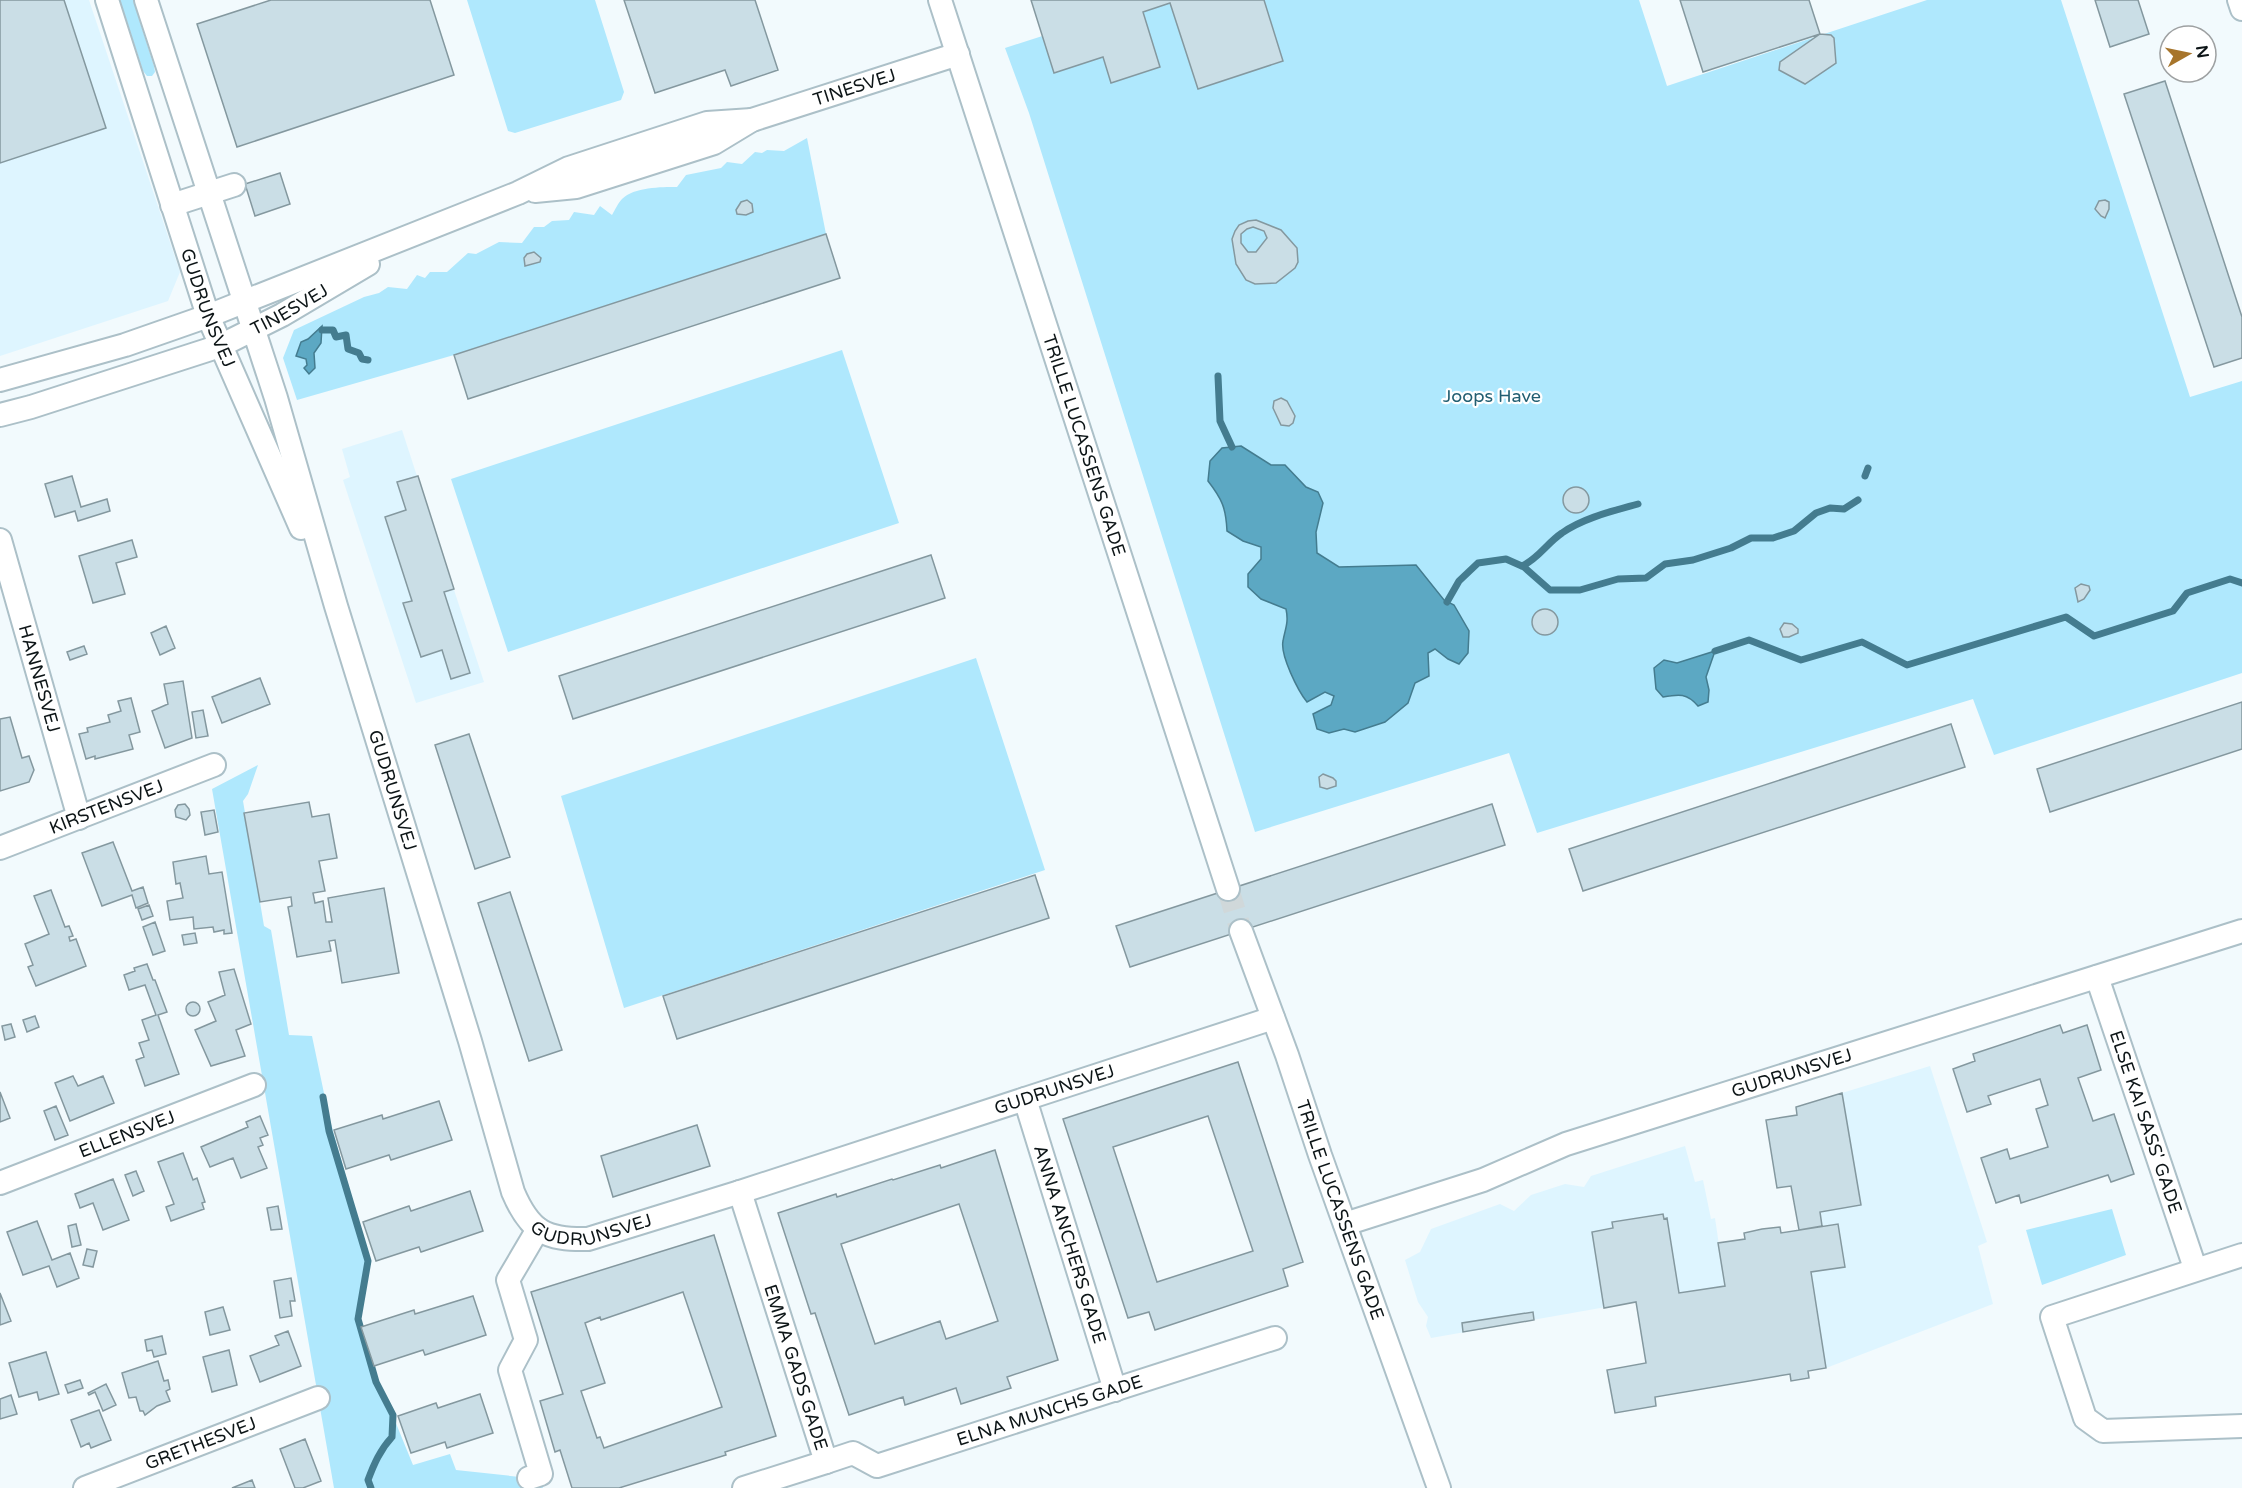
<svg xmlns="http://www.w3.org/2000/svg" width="2242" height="1488" viewBox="0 0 2242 1488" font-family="'Varela Round',sans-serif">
	<rect width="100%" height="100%" fill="#f2fafd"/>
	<path fill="#def5ff" d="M0,0H89L180,272L168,301L0,356Z
		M402,430L484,682L416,703L343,480L350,477L342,449Z
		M1930,1066L1987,1242L1978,1246L1993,1304L1826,1368L1811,1272L1845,1266L1838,1224L1822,1226L1820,1212L1861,1204L1842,1093Z
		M1685,1146L1695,1182L1703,1180L1711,1219L1715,1218L1725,1286L1431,1338L1426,1326L1428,1317L1418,1302L1405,1260L1420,1252L1431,1229L1500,1204L1514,1211L1531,1195L1565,1184L1584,1187L1591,1176Z"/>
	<path fill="#afe8fd" d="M120,0H133L154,66L155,72L152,76H147L143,71Z
		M467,0H595L624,92L621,100L515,133L508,131Z
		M1154,0H1639L1667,86L1927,0H2061L2190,397L2242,381V673L1994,755L1973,699L1537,833L1509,753L1255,832L1029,113L1005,48Z
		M807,138L826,234L454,355L297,400L283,358L294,330L364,297L379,293L388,287L407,289L417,275L425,278L430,272H447L468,253L476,254L499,242L522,243L534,227H544L552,221L569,220L574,212L594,215L600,206L612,215C615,210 618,203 622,199C634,187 661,187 677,187L686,175L721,168L727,162L742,164L755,152L762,153L767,150L784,151Z
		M842,350L899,523L508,652L451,479Z
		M976,658L1045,870L624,1008L561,796Z
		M258,765L248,794L243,801L264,926L271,930L289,1035L312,1036L329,1117L370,1261L359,1322L373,1367L413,1465L450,1454L456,1470L539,1479L543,1488H334L212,789Z
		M2112,1209L2126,1255L2042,1285L2026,1230Z"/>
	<path fill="#5ca8c3" stroke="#447c8f" stroke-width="1.5" d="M322,326L321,343L314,353L315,368L309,374L304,368L307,365L306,359L296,356L301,342L308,339Z
		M1241,446L1271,465H1285L1306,487L1318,492L1323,503L1316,532L1317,553L1339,567L1416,565L1444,600L1454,605L1469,631L1468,653L1459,664L1448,659L1435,649L1428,653L1429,676L1415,683L1408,703L1385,722L1355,732L1344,729L1329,733L1317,729L1313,714L1331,705L1334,696L1325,692L1307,702C1298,691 1280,655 1283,641C1285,629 1289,623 1286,609L1261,599L1248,587V574L1261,559V547L1243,541L1227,531C1226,508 1222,499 1208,481L1210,461L1222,448Z
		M1715,651L1706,677L1709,690L1708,702L1698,706C1687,693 1679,694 1663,697L1656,689L1654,668L1664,660L1677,663Z"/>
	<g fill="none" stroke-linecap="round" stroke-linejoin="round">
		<path stroke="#447c8f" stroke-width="7" d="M322,330H333L336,337L346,335L348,349L359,353L362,359L368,360
			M1218,376L1220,421L1232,447
			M1865,476L1868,468
			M1522,566C1538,559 1547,543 1562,533C1583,518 1613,511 1638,504
			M1447,602L1459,581L1478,563L1506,559L1524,567L1550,590H1580L1618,579L1646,578L1665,564L1693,560L1731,548L1751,538H1773L1794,531L1816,513L1830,508L1844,509L1858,500
			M1715,651L1749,640L1801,660L1862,642L1907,665L2066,617L2094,636L2173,611L2187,593L2230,579L2242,583
			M323,1097L329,1131L368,1261L358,1319L376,1382L393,1415L392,1437C380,1450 374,1464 368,1480L371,1488"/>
	</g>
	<path fill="#cadee6" stroke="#84989f" stroke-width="1.5" fill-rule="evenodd" d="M0,0H64L106,128L0,163Z
		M271,0H430L454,75L237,147L197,24Z
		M624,0H755L778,70L731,86L725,70L655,93Z
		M1031,0H1264L1283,61L1198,89L1170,3L1143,12L1160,67L1111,83L1103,57L1054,73Z
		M1680,0H1809L1820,34L1703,72Z
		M2095,0H2138L2149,34L2110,47Z
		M1820,34L1831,35L1834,38L1836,63L1805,84L1779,70L1780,62Z
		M2165,81L2242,317V358L2214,367L2124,94Z
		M280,173L290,204L255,216L245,184Z
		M747,200L752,204L753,212L746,215L737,214L736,210L741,202Z
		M2105,200L2109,202V209L2105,218L2101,216L2095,209L2099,201Z
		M1256,220L1281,230L1297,248L1298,262L1295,268L1276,283L1255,284L1246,280L1236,264L1232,239L1235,231L1239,225L1248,221ZM1253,227L1264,231L1267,238L1256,252H1248L1241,243V234L1247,229Z
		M826,234L840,278L468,399L454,355Z
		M534,252L541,258L540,262L525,266L524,258L527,254Z
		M1281,398L1287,401L1295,416L1293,423L1289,426L1281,425L1273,408L1274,401Z
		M72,476L81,507L107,499L110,511L78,521L75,511L55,517L45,484Z
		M418,476L454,589L444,592L470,673L451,679L442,650L421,657L403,603L412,601L385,517L406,510L397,482Z
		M1563 500a13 13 0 1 1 26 0a13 13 0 1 1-26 0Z
		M132,540L137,557L116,563L125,594L93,603L79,556Z
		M931,555L945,598L573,719L559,676Z
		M2081,584L2089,586L2090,590L2084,599L2078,602L2075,588Z
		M1532 622a13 13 0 1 1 26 0a13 13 0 1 1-26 0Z
		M1784,623L1792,624L1798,629V633L1789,637H1783L1780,629Z
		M166,626L175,648L160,655L151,633Z
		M84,646L87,654L70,660L67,652Z
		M260,678L270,704L222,723L212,697Z
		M183,681L192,738L165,748L152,711L168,704L164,684Z
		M131,698L140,732L129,735L133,749L95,759V756L86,759L79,734L88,732L87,728L110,722L108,715L121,711L118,701Z
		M2242,702V749L2050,812L2037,769Z
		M203,710L208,736L196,738L192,712Z
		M10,717L22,758L29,756L34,770L29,782L0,791V719Z
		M1951,724L1965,767L1583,891L1569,849Z
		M469,734L510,857L475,869L435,745Z
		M1323,774L1333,778L1336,781V786L1327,789L1320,787L1319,777Z
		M309,802L312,817L329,814L337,858L319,861L325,891L313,893L315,903L323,901L326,922H332L328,898L384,888L399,973L342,983L335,940L329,941L331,951L297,957L288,907L292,906L291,897L260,902L244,813Z
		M185,804L189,809L190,815L186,820L176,817L175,810L178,805Z
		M1492,804L1505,845L1130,967L1116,926Z
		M214,810L218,832L205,835L201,812Z
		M113,842L132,891L143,887L148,903L136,908L132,895L102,906L82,853Z
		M206,856L209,874L222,872L232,933L224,934V930L214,932L213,927L194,929L193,917L170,920L167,901L183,898L180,883L176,884L173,862Z
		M1035,875L1049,918L677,1039L663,996Z
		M51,890L65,927L69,926L73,936L69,937L70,941L76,939L86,966L36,986L28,967L33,965L25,944L49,934L34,896Z
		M510,892L562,1050L529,1061L478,903Z
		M149,905L153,916L142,920L138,909Z
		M155,922L165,951L153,955L143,927Z
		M195,933L197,943L184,945L182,935Z
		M147,964L153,980H155L167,1012L158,1015L179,1074L145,1086L136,1060L144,1057L139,1043L149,1040L142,1020L156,1015L145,985L129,990L124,975L135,971L134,968Z
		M234,969L251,1024L236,1030L245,1056L211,1066L195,1030L216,1021L208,1002L225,995L219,972Z
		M186 1009a7 7 0 1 1 14 0a7 7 0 1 1-14 0Z
		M35,1016L39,1027L27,1032L23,1020Z
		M11,1024L15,1037L5,1040L2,1026Z
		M2060,1025L2063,1033L2087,1025L2101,1070L2078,1078L2093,1121L2114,1114L2134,1174L2111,1182L2108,1175L2021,1203L2019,1195L1996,1203L1981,1158L2007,1149L2010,1159L2048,1147L2036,1109L2048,1105L2040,1079L1988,1096L1991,1104L1967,1112L1953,1069L1975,1061L1973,1054Z
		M1238,1062L1303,1262L1283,1269L1288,1286L1155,1330L1149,1312L1128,1318L1063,1119ZM1208,1116L1253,1251L1157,1282L1113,1147Z
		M73,1076L78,1086L103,1076L114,1103L70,1121L55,1083Z
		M0,1092L10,1118L0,1122Z
		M1842,1093L1861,1205L1820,1212L1822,1226L1799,1230L1791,1186L1777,1188L1766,1120L1797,1115L1796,1107Z
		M439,1101L452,1140L391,1160L389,1155L346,1169L334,1130L382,1115L383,1119Z
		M56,1106L68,1135L55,1140L44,1111Z
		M260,1116L268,1135L260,1138L263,1145L258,1147L267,1168L241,1178L233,1158L210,1167L201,1147L248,1127L246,1122Z
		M697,1125L710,1166L613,1197L601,1156Z
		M995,1150L1058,1360L1007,1377L1011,1388L961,1404L956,1388L905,1405L903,1397L849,1415L815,1313L811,1314L778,1213L836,1194L837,1197L892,1179L893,1180L940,1165L941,1168ZM959,1204L998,1321L946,1339L940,1321L875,1344L841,1244Z
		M183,1153L193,1180L197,1178L205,1202L202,1203L204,1209L171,1221L166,1207L174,1204L158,1162Z
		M136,1171L144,1191L133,1196L125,1175Z
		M113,1179L129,1220L103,1230L93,1203L80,1208L75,1194Z
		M470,1191L483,1231L421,1252L419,1247L376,1261L363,1222L409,1206L411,1211Z
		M278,1206L282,1229L271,1230L267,1208Z
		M1663,1214L1664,1219L1667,1218L1679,1293L1725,1286L1718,1243L1745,1239L1744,1233L1762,1229L1780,1227L1781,1233L1838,1224L1845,1267L1811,1272L1826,1368L1808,1371L1809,1378L1791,1381L1790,1374L1655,1397L1656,1406L1615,1413L1607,1370L1646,1363L1636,1302L1604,1308L1592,1232L1613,1228L1612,1222Z
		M37,1221L52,1260L70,1253L79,1278L57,1287L49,1266L23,1275L7,1232Z
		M76,1224L81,1245L72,1247L68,1226Z
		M714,1235L776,1436L725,1452L726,1455L619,1488H572L560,1450L555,1452L540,1401L563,1394L531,1292ZM683,1292L722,1407L604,1448L600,1437L597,1438L581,1391L605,1383L585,1323L600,1317L601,1320Z
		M87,1249L97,1251L93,1267L83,1265Z
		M291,1278L295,1301H290L292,1316L280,1318L274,1281Z
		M0,1293L11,1321L0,1325Z
		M473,1296L486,1335L425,1355L423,1350L374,1366L361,1327L414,1310L415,1314Z
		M223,1307L230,1330L210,1335L205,1312Z
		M1533,1312L1534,1320L1463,1332L1462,1323Z
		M288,1331L301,1366L260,1382L250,1356L279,1345L275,1336Z
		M162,1336L166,1354L154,1357L152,1350L147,1351L145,1340Z
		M229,1350L237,1385L212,1392L203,1357Z
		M46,1352L59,1394L39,1400L37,1392L19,1397L9,1363Z
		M158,1361L164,1381L168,1380L170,1389L166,1391L170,1401L157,1406L145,1415L143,1411H140L136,1397L129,1398L122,1373Z
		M80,1380L83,1388L68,1393L65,1385Z
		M106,1384L116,1405L103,1411L95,1392L89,1395L88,1393Z
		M480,1394L493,1433L447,1448L445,1442L411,1453L398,1416L436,1403L438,1408Z
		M11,1395L17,1414L0,1419V1399Z
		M99,1410L111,1440L91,1448L89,1443L81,1447L71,1420Z
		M305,1439L321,1481L303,1488H295L280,1449Z
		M252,1480L255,1488H232Z"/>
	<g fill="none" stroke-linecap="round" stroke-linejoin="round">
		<path stroke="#d0d8da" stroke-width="22" stroke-dasharray="22 11" stroke-linecap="butt" d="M1228,889L1241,931"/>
		<g stroke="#acc0c8" stroke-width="26">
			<g id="minor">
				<path id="s1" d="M107,0L208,316L301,528"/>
				<path id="s2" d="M146,0L276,398L336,606L470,1041L513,1192C530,1232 546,1240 588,1239L740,1192L1273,1018"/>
				<path id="s3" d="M940,0L1228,889"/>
				<path d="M2239,0L2242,9"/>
				<path id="s4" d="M535,191L576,187L714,143L752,120L958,54"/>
				<path d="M172,205L234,185"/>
				<path d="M0,380L125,345L208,316L518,193L569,168L707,123L752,120"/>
				<path id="s5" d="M0,415L31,407L220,346L282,315L368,264"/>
				<path id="s6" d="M0,540L79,818"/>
				<path id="s7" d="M0,848L214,765"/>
				<path id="s8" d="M1241,931L1287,1055L1320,1155L1439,1488"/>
				<path id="s9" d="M2097,977L2195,1268"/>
				<path id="s10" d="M1025,1099L1115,1390"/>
				<path id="s11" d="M0,1183L254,1085"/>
				<path id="s12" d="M740,1192L826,1462L744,1488"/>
				<path id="s13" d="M1345,1224L1483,1180L1566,1144L2242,931"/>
				<path d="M2242,1255L2052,1317L2085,1418L2103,1431L2242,1426"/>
				<path id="s14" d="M826,1462L853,1453L877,1466L1275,1338"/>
				<path d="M529,1478L541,1474L510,1370L526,1340L508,1280L538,1229"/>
				<path id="s15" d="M85,1488L318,1398"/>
			</g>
		</g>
		<use href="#minor" stroke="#fff" stroke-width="22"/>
	</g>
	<g text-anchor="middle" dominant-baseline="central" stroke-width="4.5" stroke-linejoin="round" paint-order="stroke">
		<g font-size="18" fill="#0d1517" stroke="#fff">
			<text stroke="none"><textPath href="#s4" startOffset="338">TINESVEJ</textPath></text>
			<text stroke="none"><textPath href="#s1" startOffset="324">GUDRUNSVEJ</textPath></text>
			<text stroke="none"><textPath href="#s5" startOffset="309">TINESVEJ</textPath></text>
			<text stroke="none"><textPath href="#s3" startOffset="468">TRILLE LUCASSENS GADE</textPath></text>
			<text stroke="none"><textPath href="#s6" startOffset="144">HANNESVEJ</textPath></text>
			<text stroke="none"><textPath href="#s2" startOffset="828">GUDRUNSVEJ</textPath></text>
			<text stroke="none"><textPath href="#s7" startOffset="114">KIRSTENSVEJ</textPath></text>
			<text stroke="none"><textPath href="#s13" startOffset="472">GUDRUNSVEJ</textPath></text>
			<text stroke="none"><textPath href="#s2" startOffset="1834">GUDRUNSVEJ</textPath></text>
			<text stroke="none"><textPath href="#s9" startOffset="153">ELSE KAI SASS' GADE</textPath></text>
			<text stroke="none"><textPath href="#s11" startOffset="136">ELLENSVEJ</textPath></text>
			<text stroke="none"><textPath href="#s8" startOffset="296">TRILLE LUCASSENS GADE</textPath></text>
			<text stroke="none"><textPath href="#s2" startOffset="1348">GUDRUNSVEJ</textPath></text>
			<text stroke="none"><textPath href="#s10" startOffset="152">ANNA ANCHERS GADE</textPath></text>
			<text stroke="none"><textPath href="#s12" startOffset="184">EMMA GADS GADE</textPath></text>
			<text stroke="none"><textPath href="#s14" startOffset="237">ELNA MUNCHS GADE</textPath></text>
			<text stroke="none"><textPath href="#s15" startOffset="124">GRETHESVEJ</textPath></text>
		</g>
		<g font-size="18" fill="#215e71" stroke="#fff">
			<text x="1492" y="396">Joops Have</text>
		</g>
	</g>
	<g transform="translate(2188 54) rotate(81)"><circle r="28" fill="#ffffff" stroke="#9ea1a2" stroke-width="1.5"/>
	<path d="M0-4.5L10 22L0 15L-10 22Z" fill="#a7752b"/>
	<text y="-9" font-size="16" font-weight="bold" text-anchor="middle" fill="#0d1517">N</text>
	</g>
</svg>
